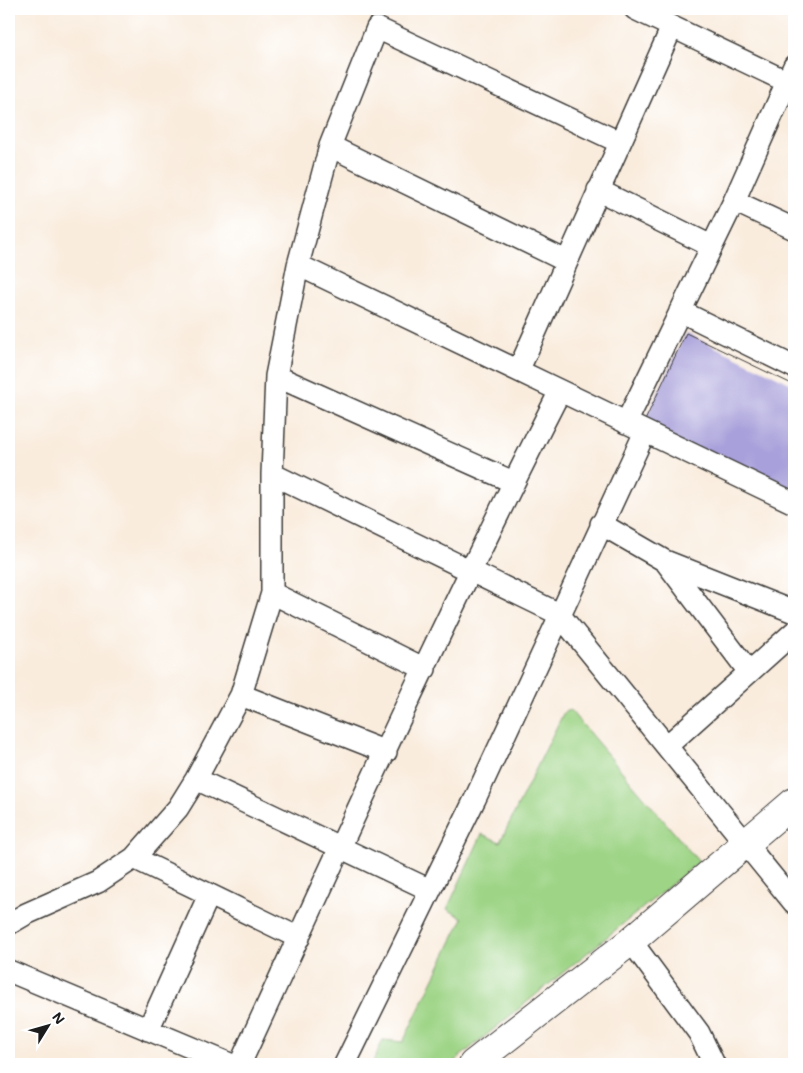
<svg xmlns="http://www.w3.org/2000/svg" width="803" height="1073" viewBox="0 0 803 1073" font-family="Mali,sans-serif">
	<rect width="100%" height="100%" fill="#fff"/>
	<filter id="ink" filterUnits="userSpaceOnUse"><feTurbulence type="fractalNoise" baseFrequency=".02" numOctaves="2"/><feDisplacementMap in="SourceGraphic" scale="10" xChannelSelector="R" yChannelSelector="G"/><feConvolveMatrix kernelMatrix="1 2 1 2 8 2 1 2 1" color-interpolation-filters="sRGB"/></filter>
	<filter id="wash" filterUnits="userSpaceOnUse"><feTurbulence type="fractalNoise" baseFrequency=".0096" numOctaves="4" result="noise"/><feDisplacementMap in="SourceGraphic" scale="20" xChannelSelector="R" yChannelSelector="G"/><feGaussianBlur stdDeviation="1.12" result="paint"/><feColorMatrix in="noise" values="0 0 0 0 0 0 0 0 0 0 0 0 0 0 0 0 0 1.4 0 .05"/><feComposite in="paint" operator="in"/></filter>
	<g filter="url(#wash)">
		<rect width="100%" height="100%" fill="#f9ecdd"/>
		<path fill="#9dd485" stroke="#5c7850" d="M570,710L699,862L451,1064H372L383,1040L403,1042L463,918L447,909L482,834L500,842L564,712Z"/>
		<g id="blocks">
			<path fill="#a8a0da" d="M686,333L794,385V500L642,427Z"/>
		</g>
	</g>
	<g filter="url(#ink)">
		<use href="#blocks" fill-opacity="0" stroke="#3d3b39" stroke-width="1"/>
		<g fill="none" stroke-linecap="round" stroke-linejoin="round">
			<g stroke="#3d3b39" stroke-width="24">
				<path id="street" d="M635,9L794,85
					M619,142L377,28L330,146L298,265L276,376L272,474L559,614L794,903
					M330,146L566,261
					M598,190L711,246
					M734,201L794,229
					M298,265C464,343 628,425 794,503
					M680,311L794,367
					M519,369L672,27
					M276,376L513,482
					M626,423L734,201L794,66
					M601,524L665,561L794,612
					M665,561L749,672
					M272,593L425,669
					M241,695L386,752
					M668,745L794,632
					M196,779L430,890
					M134,858L299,938
					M9,924L26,914L98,882L134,858L178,808L196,779L241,695L272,593V474
					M631,941L699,1033L714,1064
					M9,971L230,1064
					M148,1030L209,895
					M240,1064C344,839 447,612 560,391
					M345,1064L475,799L645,432"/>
			</g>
			<g stroke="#3d3b39" stroke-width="30">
				<path id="secondary" d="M473,1064L631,941L794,802"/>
			</g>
			<use href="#street" stroke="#fff" stroke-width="21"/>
			<use href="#secondary" stroke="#fff" stroke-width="28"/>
		</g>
	</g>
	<rect width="803" height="1073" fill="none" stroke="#fff" stroke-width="30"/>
	<g transform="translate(48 1026) rotate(53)" stroke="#ffffff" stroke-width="4" paint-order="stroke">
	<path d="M0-4L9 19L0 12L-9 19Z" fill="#1c1c1c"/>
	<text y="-8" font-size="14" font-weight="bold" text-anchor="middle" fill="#1c1c1c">N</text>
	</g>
</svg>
